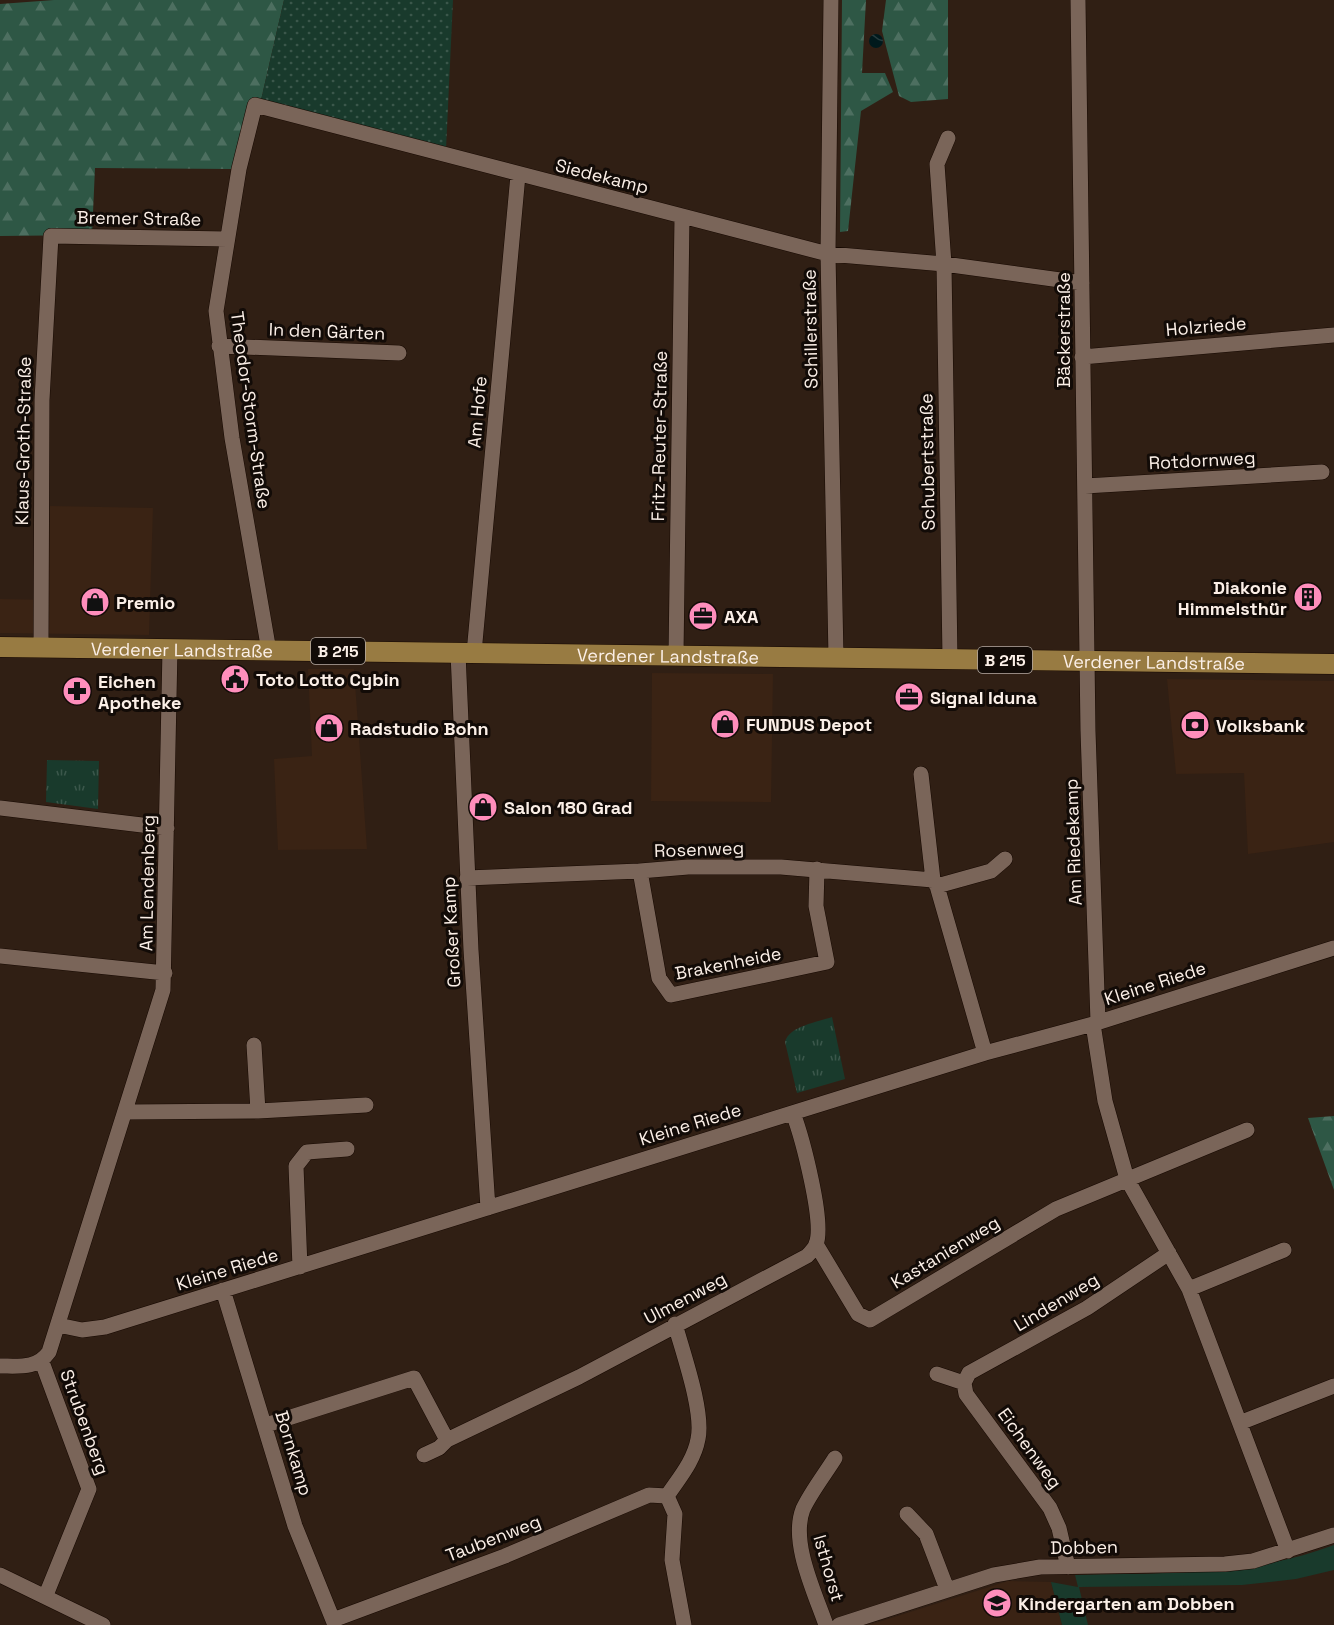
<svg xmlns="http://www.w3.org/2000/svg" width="1334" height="1625" viewBox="0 0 1334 1625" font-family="'Space Grotesk',sans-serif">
	<defs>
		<pattern id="forest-firs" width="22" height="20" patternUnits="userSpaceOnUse" patternTransform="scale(1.5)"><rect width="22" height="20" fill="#2e5745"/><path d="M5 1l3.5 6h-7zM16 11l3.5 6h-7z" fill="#4d6f60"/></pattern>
		<pattern id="park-tufts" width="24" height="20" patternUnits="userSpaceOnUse" patternTransform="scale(1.5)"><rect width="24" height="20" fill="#193a2c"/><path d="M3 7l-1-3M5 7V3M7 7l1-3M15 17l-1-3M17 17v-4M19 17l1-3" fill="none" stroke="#3b574b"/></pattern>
		<pattern id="garden-dots" width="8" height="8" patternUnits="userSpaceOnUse" patternTransform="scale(1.5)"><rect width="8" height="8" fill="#193a2c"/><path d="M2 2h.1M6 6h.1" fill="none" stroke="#3b574b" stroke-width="1.8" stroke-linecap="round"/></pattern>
		<pattern id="water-waves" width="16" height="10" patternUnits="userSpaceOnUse" patternTransform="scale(1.5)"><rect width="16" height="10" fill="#00191c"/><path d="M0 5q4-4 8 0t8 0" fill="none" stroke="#263b3d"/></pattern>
	</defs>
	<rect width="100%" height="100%" fill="#301f14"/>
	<path fill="#3a2314" d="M50,506L153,508L149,635L0,633V599L48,600Z
		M308,669H354L367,849L278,850L274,759L312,756Z
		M652,673L773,674L771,802L651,801Z
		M1167,679L1334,681V842L1248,854L1244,773L1176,774Z
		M1008,1581L1051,1582L1062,1625H869Z"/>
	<path fill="#193a2c" d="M1334,1545V1570L1296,1579L1242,1585L1079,1587L1088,1625H1062L1051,1582L1078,1587L1075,1575C1163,1573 1250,1577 1334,1545Z"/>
	<path fill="url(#forest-firs)" d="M54,0H284L261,100L252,98L232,169L95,168L92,235L0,236V4Z
		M842,0H866L862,73H885L893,92L861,111L848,231L840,232Z
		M886,0H948V99L911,102L899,96L882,31Z
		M1334,1116V1190L1308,1118Z"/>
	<path fill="url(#park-tufts)" d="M47,760L99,761L98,809L46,802Z
		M832,1017L845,1079L797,1093L785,1042C789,1026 818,1022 832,1017Z"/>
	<path fill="url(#garden-dots)" d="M284,0H453L446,149L261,100Z"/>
	<path fill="url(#water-waves)" d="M869 41a7 7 0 1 1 14 0a7 7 0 1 1-14 0Z"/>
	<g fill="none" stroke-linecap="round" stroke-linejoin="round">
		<g stroke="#170902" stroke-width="16">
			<path id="minor" d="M831,0L828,254L836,657
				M1078,0L1088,731L1098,1022
				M948,138L937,164L944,264L950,659
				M219,346L399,353
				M1082,357L1334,335
				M1085,486L1322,472
				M41,647L42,400L51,236L227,239
				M269,651L232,438L216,311L239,169L255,105L828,254L944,264L1082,283
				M458,653L471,950L488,1208
				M474,653L518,175
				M676,655L682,217
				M921,774L933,880
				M0,808L167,828
				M640,871L659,978L671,995L827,962L816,906L817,869
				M467,878L640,871L688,867H781L933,880L937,886L985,1053
				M937,886L991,871L1005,859
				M0,956L165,973
				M1093,1024L1105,1101L1127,1179L1189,1289L1288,1551
				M258,1111L366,1105
				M127,1112L258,1111L254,1045
				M816,1244L858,1314L870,1320L1056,1209L1247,1130
				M300,1267L296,1166L307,1152L347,1149
				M1189,1289L1284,1250
				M223,1290L295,1526L335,1625
				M58,1325L82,1330L105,1327L985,1053L1093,1024L1334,948
				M42,1362L89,1489L46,1595
				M0,1366C19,1366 37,1369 49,1352L163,990L170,649
				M937,1374L964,1383L966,1394L1050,1508L1059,1528L1068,1567
				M964,1383L969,1373L1087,1308L1169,1253
				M1242,1422L1334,1386
				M266,1425L414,1378L447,1440L579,1377L807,1256C810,1253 815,1248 816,1244C825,1223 802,1137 793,1113
				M424,1455L439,1448L447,1440
				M667,1496C679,1478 694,1461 698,1439C704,1412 683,1353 675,1324
				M667,1496L675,1514L672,1560L684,1625
				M907,1514L926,1534L947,1589
				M0,1575L103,1625
				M333,1620L505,1556L649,1495L667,1496
				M826,1625C815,1593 790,1542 803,1509C811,1492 825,1474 835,1458
				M839,1625L994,1575L1040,1567L1225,1564L1253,1561L1334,1535"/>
		</g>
		<g stroke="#170902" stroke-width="21">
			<g id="major">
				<path id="s1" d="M0,647L1334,664"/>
			</g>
		</g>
		<use href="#minor" stroke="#7a6559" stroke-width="15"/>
		<use href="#major" stroke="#987b42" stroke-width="20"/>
	</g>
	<defs>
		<g id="building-disc" transform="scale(1.5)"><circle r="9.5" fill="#fe8ebc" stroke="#120b07"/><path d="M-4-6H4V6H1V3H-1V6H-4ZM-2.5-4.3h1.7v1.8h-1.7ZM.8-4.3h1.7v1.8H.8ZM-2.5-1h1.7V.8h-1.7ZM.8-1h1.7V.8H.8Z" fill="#111"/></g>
		<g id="shop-disc" transform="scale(1.5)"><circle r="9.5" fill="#fe8ebc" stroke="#120b07"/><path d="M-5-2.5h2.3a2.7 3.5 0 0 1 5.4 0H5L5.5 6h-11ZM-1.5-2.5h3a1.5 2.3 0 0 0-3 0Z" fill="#111"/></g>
		<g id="office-disc" transform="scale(1.5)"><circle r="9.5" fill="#fe8ebc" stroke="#120b07"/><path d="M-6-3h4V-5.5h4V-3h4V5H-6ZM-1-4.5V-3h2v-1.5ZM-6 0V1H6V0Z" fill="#111"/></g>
		<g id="civic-disc" transform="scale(1.5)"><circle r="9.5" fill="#fe8ebc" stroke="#120b07"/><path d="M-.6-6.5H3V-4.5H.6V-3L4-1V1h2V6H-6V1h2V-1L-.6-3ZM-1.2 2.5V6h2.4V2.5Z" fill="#111"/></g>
		<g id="pharmacy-disc" transform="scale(1.5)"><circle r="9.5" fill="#fe8ebc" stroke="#120b07"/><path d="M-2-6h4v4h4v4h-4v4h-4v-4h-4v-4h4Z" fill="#111"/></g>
		<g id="bank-disc" transform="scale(1.5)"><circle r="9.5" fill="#fe8ebc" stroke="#120b07"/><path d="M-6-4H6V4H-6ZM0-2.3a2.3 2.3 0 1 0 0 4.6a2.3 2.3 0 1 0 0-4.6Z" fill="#111"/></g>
		<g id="school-disc" transform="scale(1.5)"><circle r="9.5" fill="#fe8ebc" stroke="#120b07"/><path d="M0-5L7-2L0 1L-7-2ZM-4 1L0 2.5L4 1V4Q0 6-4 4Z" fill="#111"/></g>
	</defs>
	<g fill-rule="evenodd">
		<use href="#building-disc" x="1308" y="597"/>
		<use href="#shop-disc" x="95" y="602"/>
		<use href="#office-disc" x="703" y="616"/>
		<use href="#civic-disc" x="235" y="679"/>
		<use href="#pharmacy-disc" x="77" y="691"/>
		<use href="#office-disc" x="909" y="697"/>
		<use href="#shop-disc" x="725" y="724"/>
		<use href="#bank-disc" x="1195" y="725"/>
		<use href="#shop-disc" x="329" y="728"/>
		<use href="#shop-disc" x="483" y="807"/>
		<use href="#school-disc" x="997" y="1603"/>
	</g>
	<g text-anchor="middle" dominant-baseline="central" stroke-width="6" stroke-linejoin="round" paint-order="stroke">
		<g fill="#120b07" stroke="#b5aba4" stroke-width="1.5">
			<rect x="311" y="638" width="54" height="26" rx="4.5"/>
			<rect x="978" y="647" width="54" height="26" rx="4.5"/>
		</g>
		<g font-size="16" font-weight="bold" fill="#fbefe7">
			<text x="338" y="651">B 215</text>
			<text x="1005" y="660">B 215</text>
		</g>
		<g font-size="18" fill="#fbefe7" stroke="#120b07">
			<text transform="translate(602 176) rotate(14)">Siedekamp</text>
			<text transform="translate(139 218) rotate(1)">Bremer Straße</text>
			<text transform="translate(1206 326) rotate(-5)">Holzriede</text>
			<text transform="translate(810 329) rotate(-91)">Schillerstraße</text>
			<text transform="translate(1063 330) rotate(-90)">Bäckerstraße</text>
			<text transform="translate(327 331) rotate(2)">In den Gärten</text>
			<text transform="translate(251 410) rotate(82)">Theodor-Storm-Straße</text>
			<text transform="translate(477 412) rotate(-85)">Am Hofe</text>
			<text transform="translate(659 436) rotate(-89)">Fritz-Reuter-Straße</text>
			<text transform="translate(23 441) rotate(-89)">Klaus-Groth-Straße</text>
			<text transform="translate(1202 460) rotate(-3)">Rotdornweg</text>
			<text transform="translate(927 462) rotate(-91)">Schubertstraße</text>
			<text stroke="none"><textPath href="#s1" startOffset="182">Verdener Landstraße</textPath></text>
			<text stroke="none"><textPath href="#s1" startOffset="668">Verdener Landstraße</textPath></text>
			<text stroke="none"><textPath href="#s1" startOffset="1154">Verdener Landstraße</textPath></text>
			<text transform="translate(1073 842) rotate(-92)">Am Riedekamp</text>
			<text transform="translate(699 849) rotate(-2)">Rosenweg</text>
			<text transform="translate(147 883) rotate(-89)">Am Lendenberg</text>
			<text transform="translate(451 932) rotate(-93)">Großer Kamp</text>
			<text transform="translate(728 963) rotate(-11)">Brakenheide</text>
			<text transform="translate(1155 983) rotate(-18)">Kleine Riede</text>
			<text transform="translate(690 1124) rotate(-17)">Kleine Riede</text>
			<text transform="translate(945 1252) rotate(-31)">Kastanienweg</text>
			<text transform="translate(227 1269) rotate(-17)">Kleine Riede</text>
			<text transform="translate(685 1298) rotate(-28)">Ulmenweg</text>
			<text transform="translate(1056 1302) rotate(-31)">Lindenweg</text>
			<text transform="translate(85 1422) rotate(70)">Strubenberg</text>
			<text transform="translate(1030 1448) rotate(54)">Eichenweg</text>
			<text transform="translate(294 1453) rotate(73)">Bornkamp</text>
			<text transform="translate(493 1538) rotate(-21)">Taubenweg</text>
			<text transform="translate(1084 1547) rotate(-1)">Dobben</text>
			<text transform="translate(829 1568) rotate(74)">Isthorst</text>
		</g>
		<g font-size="18" font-weight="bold" fill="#fbefe7" stroke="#120b07" text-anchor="start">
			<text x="1287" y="587" text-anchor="end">Diakonie<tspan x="1287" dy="21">Himmelsthür</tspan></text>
			<text x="116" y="602">Premio</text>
			<text x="724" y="616">AXA</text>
			<text x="256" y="679">Toto Lotto Cybin</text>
			<text x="98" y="681">Eichen<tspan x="98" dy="21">Apotheke</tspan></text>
			<text x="930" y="697">Signal Iduna</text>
			<text x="746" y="724">FUNDUS Depot</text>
			<text x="1216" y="725">Volksbank</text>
			<text x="350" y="728">Radstudio Bohn</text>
			<text x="504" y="807">Salon 180 Grad</text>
			<text x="1018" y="1603">Kindergarten am Dobben</text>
		</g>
	</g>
</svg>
